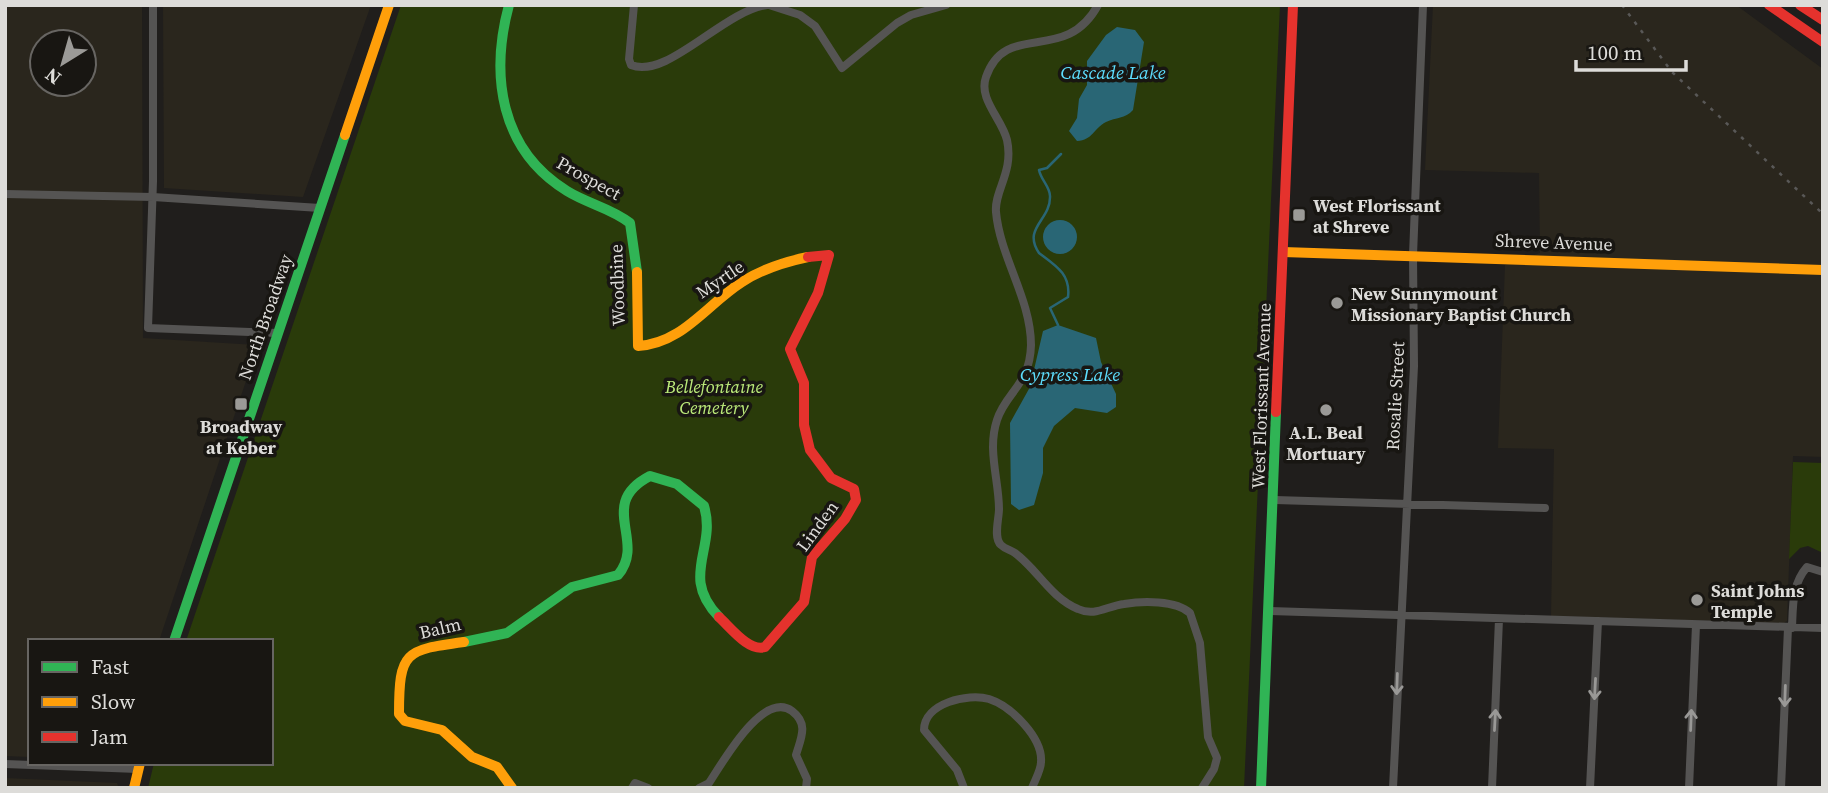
<svg xmlns="http://www.w3.org/2000/svg" width="1828" height="793" viewBox="0 0 1828 793" font-family="'Source Serif 4',serif">
	<rect width="100%" height="100%" fill="#201e1c"/>
	<path fill="#2a261d" fill-rule="evenodd" d="M5,5H142L143,338L258,345L159,641H30V757L5,756ZM42,42H84V84H42Z
		M163,5H371L303,197L164,188Z
		M1433,5H1736L1823,69V457L1793,456L1787,621L1784,623L1551,616L1554,449L1498,448L1505,265L1540,253L1539,173L1425,170Z
		M5,778L117,783L118,786L5,788Z"/>
	<path fill="#2a3b0a" d="M401,5H1280L1244,788H148L154,763H271V641H186Z
		M1793,462L1823,463V553L1808,546L1800,548L1789,559Z"/>
	<path fill="#296675" d="M1117,27L1135,30L1144,42L1133,110C1125,119 1116,117 1106,122C1093,129 1093,140 1077,141L1069,131L1077,118L1079,99L1087,85V61L1106,35Z
		M1043 237a17 17 0 1 1 34 0a17 17 0 1 1-34 0Z
		M1058,325L1096,338L1101,362L1116,394V407L1107,413L1075,408L1054,426L1043,448V473L1034,505L1019,510L1011,504L1010,423L1030,387L1043,331Z"/>
	<g fill="none" stroke-linecap="round" stroke-linejoin="round">
		<path stroke="#296675" stroke-width="2.5" d="M1058,325L1050,308L1068,297C1071,274 1055,265 1039,253C1022,228 1051,220 1050,196C1050,187 1041,180 1039,170L1047,168L1061,154"/>
		<path stroke="#555453" stroke-width="8" d="M153,5V181L148,328L277,333
			M634,5L629,59L631,65C667,80 723,11 767,5
			M769,5L800,15L815,26L842,68L897,23L911,15L946,5
			M1098,5C1065,66 1006,19 986,77C978,99 1002,119 1007,140C1014,172 994,191 996,212C1000,257 1031,299 1031,345C1030,385 1006,392 997,420C987,450 999,480 999,509C999,519 993,538 1001,545C1005,549 1011,550 1015,553C1038,570 1050,597 1078,609C1095,617 1107,606 1124,604C1142,601 1176,600 1190,613L1200,643L1208,737L1217,758L1214,769L1202,788
			M5,194L153,197L320,208
			M1275,500L1545,508
			M1269,611L1823,628
			M1792,628C1793,605 1792,584 1807,567L1823,572
			M5,764L138,769
			M632,788L635,783L648,788
			M699,788L709,783C723,762 763,690 792,711C809,724 801,738 796,755L807,779L806,788
			M964,788L957,770L924,730C924,703 968,693 989,699C1011,706 1043,738 1041,762C1041,770 1035,780 1032,788
			M1393,788L1414,366L1413,255L1423,5
			M1492,788L1499,619
			M1590,788L1598,621
			M1689,788L1696,625
			M1781,788L1788,628"/>
		<path stroke="#30b455" stroke-width="10" d="M509,5C490,75 500,150 567,191C588,204 611,208 630,223L637,272
			M174,641L345,135
			M464,642L507,633L572,587L618,575C647,541 596,504 650,476L677,484L704,506C717,549 679,576 719,617
			M1261,788L1276,412"/>
		<path stroke="#ff9f0a" stroke-width="10" d="M345,135L389,5
			M1283,252L1823,270
			M637,272L638,346C683,343 706,305 742,282C762,269 784,262 808,257
			M464,642C405,650 399,651 399,714L405,721L442,730L472,757L497,767L512,788
			M134,788L140,763"/>
		<path stroke="#e5322d" stroke-width="10" d="M1769,5L1823,42
			M1800,5L1823,20
			M1276,412L1293,5
			M719,617C731,628 749,652 765,647L804,602L812,557L845,519L856,500L854,489L831,478L810,450L804,425V383L790,349L818,293L829,255L808,257"/>
		<path stroke="#595857" stroke-width="2.5" stroke-dasharray="3.5 7" stroke-linecap="butt" d="M1622,5L1672,72L1823,214"/>
	</g>
	<defs><path id="oneway-shaft" d="M-6 0H5M1.5-3L5.5 0L1.5 3" fill="none" stroke-width="1.6" stroke-linecap="round" stroke-linejoin="round" transform="scale(1.75)"/></defs>
	<g stroke="#999896">
		<use href="#oneway-shaft" transform="translate(1397 684) rotate(92)"/>
		<use href="#oneway-shaft" transform="translate(1595 689) rotate(93)"/>
		<use href="#oneway-shaft" transform="translate(1785 696) rotate(92)"/>
		<use href="#oneway-shaft" transform="translate(1495 720) rotate(-87)"/>
		<use href="#oneway-shaft" transform="translate(1691 720) rotate(-88)"/>
	</g>
	<g fill="#9b9a97" stroke="#181612" stroke-width="2.5">
		<rect x="1292" y="208" width="14" height="14" rx="3.5"/>
		<circle cx="1337" cy="303" r="7"/>
		<rect x="234" y="397" width="14" height="14" rx="3.5"/>
		<circle cx="1326" cy="410" r="7"/>
		<circle cx="1697" cy="600" r="7"/>
	</g>
	<g text-anchor="middle" dominant-baseline="central" stroke-width="7" stroke-linejoin="round" paint-order="stroke">
		<g font-size="18" fill="#dddcd9" stroke="#181612">
			<text transform="translate(589 178) rotate(29)">Prospect</text>
			<text transform="translate(1554 242) rotate(2)">Shreve Avenue</text>
			<text transform="translate(720 279) rotate(-34)">Myrtle</text>
			<text transform="translate(617 285) rotate(-92)">Woodbine</text>
			<text transform="translate(265 317) rotate(-71)">North Broadway</text>
			<text transform="translate(1261 396) rotate(-88)">West Florissant Avenue</text>
			<text transform="translate(1395 396) rotate(-87)">Rosalie Street</text>
			<text transform="translate(817 526) rotate(-54)">Linden</text>
			<text transform="translate(440 628) rotate(-13)">Balm</text>
		</g>
		<g font-size="18" font-weight="bold" fill="#dddcd9" stroke="#181612" text-anchor="start">
			<text x="1313" y="205">West Florissant<tspan x="1313" dy="21">at Shreve</tspan></text>
			<text x="1351" y="293">New Sunnymount<tspan x="1351" dy="21">Missionary Baptist Church</tspan></text>
			<text x="241" y="426" text-anchor="middle">Broadway<tspan x="241" dy="21">at Keber</tspan></text>
			<text x="1326" y="432" text-anchor="middle">A.L. Beal<tspan x="1326" dy="21">Mortuary</tspan></text>
			<text x="1711" y="590">Saint Johns<tspan x="1711" dy="21">Temple</tspan></text>
		</g>
		<g font-size="18" font-style="italic" fill="#bbea7a" stroke="#181612">
			<text x="714" y="386">Bellefontaine<tspan x="714" dy="21">Cemetery</tspan></text>
		</g>
		<g font-size="19" font-style="italic" fill="#5dddfd" stroke="#181612">
			<text x="1113" y="72">Cascade Lake</text>
			<text x="1070" y="374">Cypress Lake</text>
		</g>
	</g>
	<rect width="1828" height="793" fill="none" stroke="#dddcd9" stroke-width="14"/>
	<rect x="28" y="639" width="245" height="126" fill="#181612" stroke="#676562" stroke-width="2"/>
	<rect x="42" y="662" width="35" height="10" fill="#30b455" stroke="#676562" stroke-width="2"/>
	<text x="91" y="674" font-size="21" fill="#dddcd9">Fast</text>
	<rect x="42" y="697" width="35" height="10" fill="#ff9f0a" stroke="#676562" stroke-width="2"/>
	<text x="91" y="709" font-size="21" fill="#dddcd9">Slow</text>
	<rect x="42" y="732" width="35" height="10" fill="#e5322d" stroke="#676562" stroke-width="2"/>
	<text x="91" y="744" font-size="21" fill="#dddcd9">Jam</text>
	<g transform="translate(63 63) rotate(217)"><circle r="33" fill="#181612" stroke="#676562" stroke-width="2"/>
	<path d="M0-5L12 26L0 18L-12 26Z" fill="#9b9a97"/>
	<text y="-10" font-size="19" font-weight="bold" text-anchor="middle" fill="#dddcd9">N</text>
	</g>
	<path d="M1576 60v10h110v-10" fill="none" stroke="#dddcd9" stroke-width="3.5"/>
	<text x="1587" y="60" font-size="21" fill="#dddcd9" stroke="#181612" stroke-width="5" paint-order="stroke">100 m</text>
</svg>
